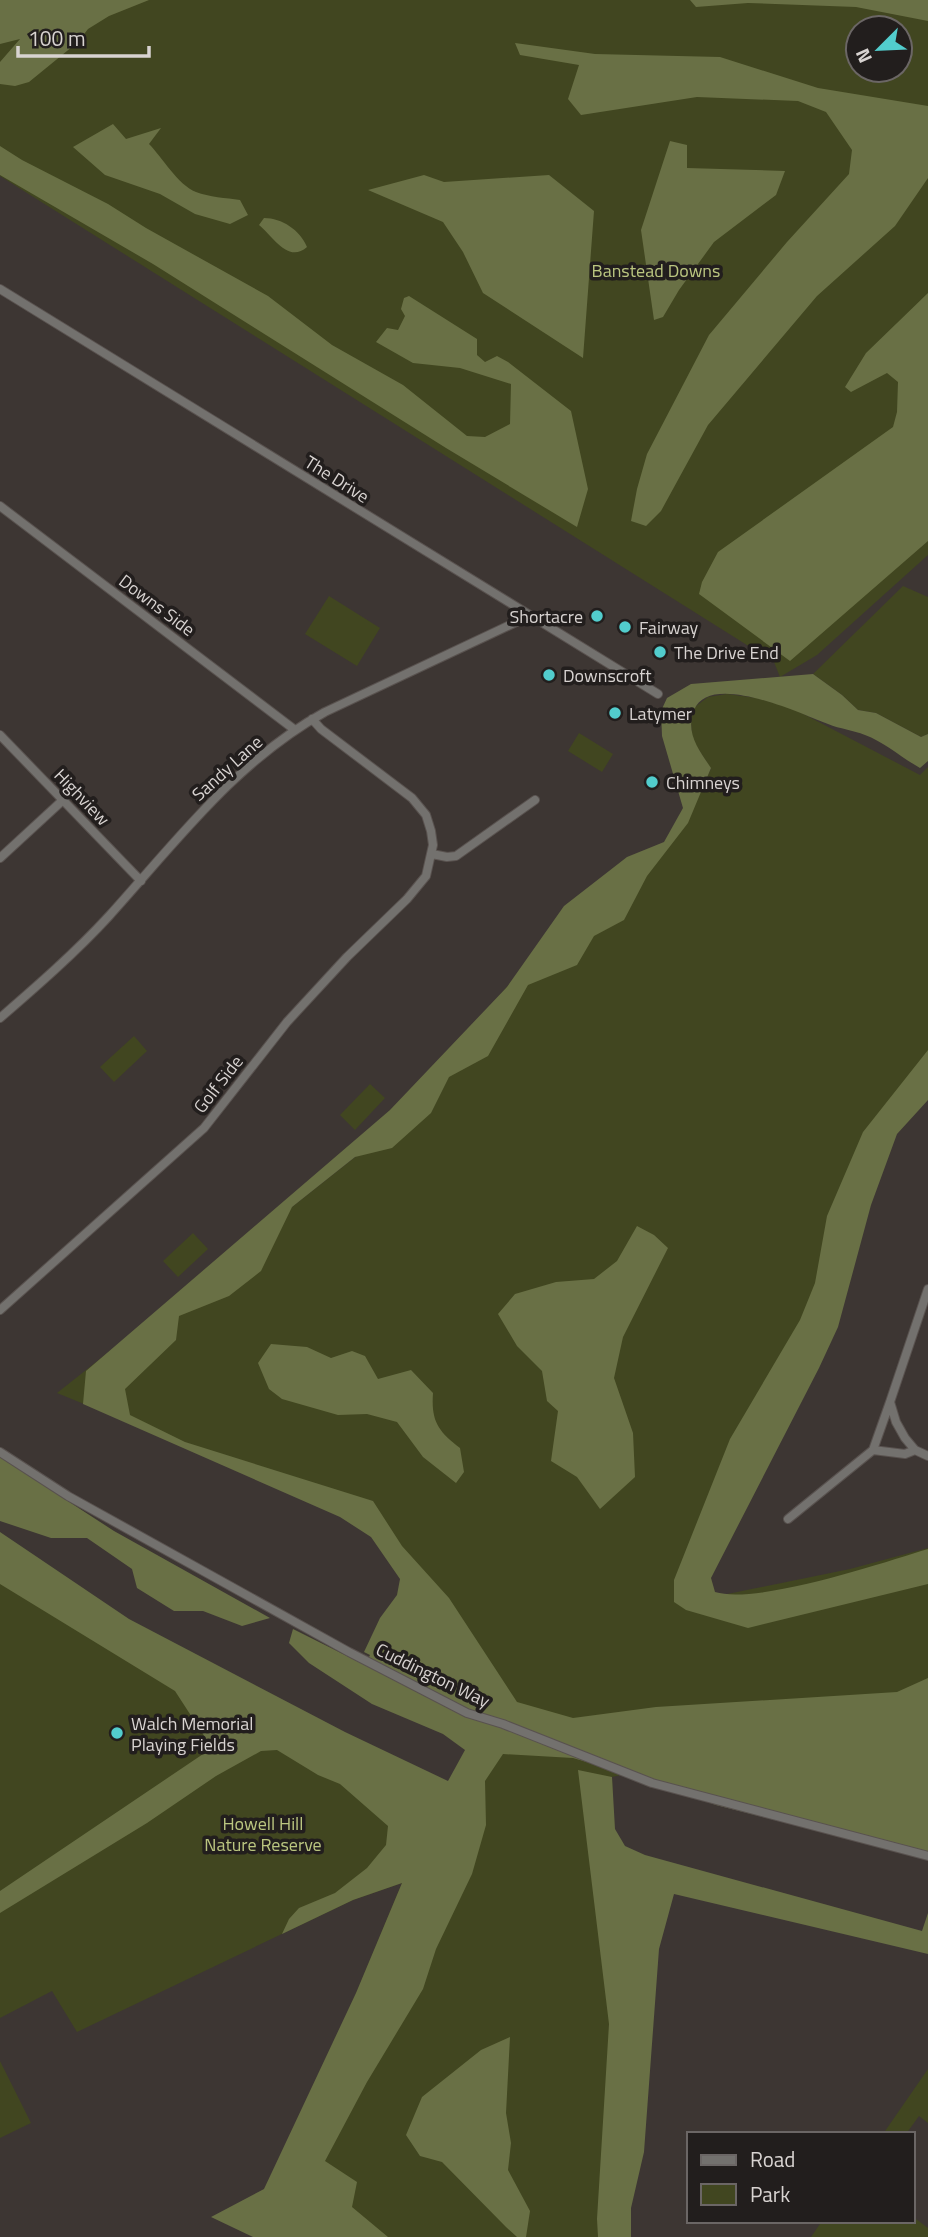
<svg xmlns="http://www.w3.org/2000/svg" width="928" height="2237" viewBox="0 0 928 2237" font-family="'Titillium Web',sans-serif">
	<rect width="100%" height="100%" fill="#3d3633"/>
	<path fill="#414620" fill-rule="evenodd" d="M0,0H928V555L817,655L780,677L774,662L0,176ZM858,28H900V70H858Z
		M903,586L928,597V734L921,737L876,713L858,710L842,695L813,674Z
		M329,596L380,628L357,666L305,634Z
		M727,694L757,698L792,708L920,775L928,767V1095L907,1112L869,1170L698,1600L850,1569L928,1548V1709L612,1777L626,2237H346L274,2191L402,1883L353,1900L77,2032L52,1991L0,2018V1559L433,1810L473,1736L375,1523L57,1393L378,1139L556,929L665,851L711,769L692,739L691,720L695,707L708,697Z
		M579,733L613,754L602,772L568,751Z
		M134,1036L147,1051L114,1082L100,1067Z
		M370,1084L385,1098L355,1130L340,1115Z
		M193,1233L208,1249L178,1277L163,1261Z
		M0,2061L31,2123L0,2138Z
		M928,2069V2123L919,2116L906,2134H883Z
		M912,2216L928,2228V2237H811L822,2221H912Z"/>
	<path fill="#697045" d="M0,0H149L109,16L88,29L78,42L29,82L15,86L0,84V62L20,39L0,44Z
		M690,0H928V21L856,7L748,3L696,7Z
		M515,43L595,54L720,57L818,88L928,106V178L895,226L817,296L708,425L661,511L646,526L631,521L637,489L647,454L709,335L787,242L849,174L852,150L826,112L798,101L697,97L581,115L568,99L579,65L520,55Z
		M113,124L126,139L161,128L149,144C162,157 178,185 196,192C209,197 226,198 240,200L248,215L230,224L195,214L160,194L105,175L73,147Z
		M670,141L687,145V168L785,171L776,195L714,242L679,290L663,317L654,320L641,230Z
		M0,146L22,160L108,204L146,228L268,296L332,345L403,385L467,436L485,437L510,424L511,384L460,368L413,363L376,342L387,328L398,330L405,316L401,309L404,298L409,296L477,339V355L485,362L497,356L508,362L571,411L588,489L577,527L446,448L153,264L0,175Z
		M424,175L444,182L549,175L594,211L583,358L483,293L463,252L443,222L368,190Z
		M264,218C282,218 300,230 307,247C288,264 273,236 259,225Z
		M928,293V541L790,661L699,594L702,582L718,552L893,427L897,412L898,382L887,373L851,392L845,387L866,353Z
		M813,674L842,695L858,710L876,713L921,737L928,734V761L920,768C902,758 884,742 865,735C853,730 840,729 828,724C803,715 710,670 694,710C685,733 699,750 711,768L688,823L647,876L624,920L594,936L577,965L528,985L488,1056L449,1077L431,1113L392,1148L355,1157L292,1207L261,1271L229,1296L179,1316L176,1340L125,1389L130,1415L185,1442L373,1501L402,1546L449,1598L517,1702L573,1718L656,1707L897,1692L928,1678V1859L716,1805L658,1783L573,1758L503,1754L485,1781L486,1825L472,1874L436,1949L423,1989L367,2082L325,2161L357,2182L352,2207L388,2237H253L211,2217L264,2189L356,1993L402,1883L353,1900L282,1934L289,1919L299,1908L335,1893L367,1868L386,1845L388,1826L340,1784L318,1775L277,1750L261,1751L216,1776L147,1823L0,1913V1891L212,1748L175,1691L0,1584V1532L129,1619L345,1732L448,1781L465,1750L443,1734L372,1704L309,1663L289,1643L293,1629L365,1665L370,1655L364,1652L380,1618L397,1595L400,1579L371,1537L340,1517L83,1404L86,1371L390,1110L507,987L564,906L627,857L664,842L683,808L662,736L661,711L667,698L691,684Z
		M928,1050V1100L897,1134L871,1205L838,1327L819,1368L711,1578L715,1592C757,1605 882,1563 928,1549V1584L748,1628L686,1610L674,1602V1580L730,1439L800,1320L815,1283L827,1216L863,1132Z
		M637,1226L654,1235L668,1248L623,1337L614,1378L633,1433L635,1477L600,1509L577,1477L551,1461L558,1411L547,1401L542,1371L517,1346L498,1314L515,1294L556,1282L594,1279L617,1261Z
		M271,1344L307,1347L331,1358L352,1351L365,1356L378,1379L411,1370L433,1393C431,1421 438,1431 460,1448L464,1472L456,1483L423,1457L397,1422L367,1414L338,1415L282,1399L269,1389L258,1363Z
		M0,1457L114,1531L270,1618L242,1626L203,1611H174L137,1588L132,1569L87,1538H51L0,1521Z
		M578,1770L612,1777L615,1829L625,1846L645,1855L922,1931L928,1913V1954L674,1894L659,1949L644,2152L631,2208V2237H598L597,2219L609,2024Z
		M510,2037L506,2113L511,2143L508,2170L530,2211L526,2237H517L506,2227L442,2162L420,2156L406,2135L422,2097L481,2050Z"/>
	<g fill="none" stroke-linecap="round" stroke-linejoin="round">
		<g stroke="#59524f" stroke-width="10">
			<path id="street" d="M0,289L658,694
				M0,506L295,730
				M0,735L141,881
				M432,854L447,857L456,856L535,800
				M0,858L63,800
				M0,1018C37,986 76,952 109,916C176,842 236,761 325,712L529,616
				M928,1289L890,1402L896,1422L905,1438L915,1450L928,1456
				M0,1310L204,1128L287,1022L347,957L407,899L426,876L433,845L431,831L426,815L412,798L321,729L312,719
				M873,1450L905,1454L915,1450
				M0,1452L68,1496L349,1652L467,1713L503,1724L652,1783L928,1856
				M788,1519L873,1450L890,1402"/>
		</g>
		<use href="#street" stroke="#73716e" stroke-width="8"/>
	</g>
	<g fill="#52cdcd" stroke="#221e1d" stroke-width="2.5">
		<circle cx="597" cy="616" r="7"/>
		<circle cx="625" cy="627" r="7"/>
		<circle cx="660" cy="652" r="7"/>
		<circle cx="549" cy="675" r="7"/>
		<circle cx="615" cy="713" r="7"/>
		<circle cx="652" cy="782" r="7"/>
		<circle cx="117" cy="1733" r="7"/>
	</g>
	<g text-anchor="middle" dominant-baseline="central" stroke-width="7" stroke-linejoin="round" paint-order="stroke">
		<g font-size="18" fill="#bbc680" stroke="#221e1d">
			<text x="656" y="270">Banstead Downs</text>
			<text x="263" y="1823">Howell Hill<tspan x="263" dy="21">Nature Reserve</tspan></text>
		</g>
		<g font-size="18" fill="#d8d3d1" stroke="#221e1d">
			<text transform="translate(337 479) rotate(32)">The Drive</text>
			<text transform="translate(157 605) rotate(37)">Downs Side</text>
			<text transform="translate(227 768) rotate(-42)">Sandy Lane</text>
			<text transform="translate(82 797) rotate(46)">Highview</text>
			<text transform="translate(218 1084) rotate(-52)">Golf Side</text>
			<text transform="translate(433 1675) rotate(26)">Cuddington Way</text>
		</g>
		<g font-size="18" fill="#d8d3d1" stroke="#221e1d" text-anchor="start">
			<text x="583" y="616" text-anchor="end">Shortacre</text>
			<text x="639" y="627">Fairway</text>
			<text x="674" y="652">The Drive End</text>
			<text x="563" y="675">Downscroft</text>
			<text x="629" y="713">Latymer</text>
			<text x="666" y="782">Chimneys</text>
			<text x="131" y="1723">Walch Memorial<tspan x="131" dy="21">Playing Fields</tspan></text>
		</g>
	</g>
	<rect x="687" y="2132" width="228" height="91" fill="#221e1d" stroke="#6b6665" stroke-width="2"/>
	<rect x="701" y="2155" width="35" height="10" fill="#73716e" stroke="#6b6665" stroke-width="2"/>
	<text x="750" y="2167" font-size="21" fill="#d8d3d1">Road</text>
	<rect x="701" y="2184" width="35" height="21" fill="#414620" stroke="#6b6665" stroke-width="2"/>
	<text x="750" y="2202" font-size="21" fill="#d8d3d1">Park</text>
	<g transform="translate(879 49) rotate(246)"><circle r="33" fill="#221e1d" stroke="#6b6665" stroke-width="2"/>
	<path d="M0-5L12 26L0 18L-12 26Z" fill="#52cdcd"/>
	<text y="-10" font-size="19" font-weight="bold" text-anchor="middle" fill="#d8d3d1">N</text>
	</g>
	<path d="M18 46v10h131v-10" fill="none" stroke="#d8d3d1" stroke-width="3.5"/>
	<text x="28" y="46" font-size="21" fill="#d8d3d1" stroke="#221e1d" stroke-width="5" paint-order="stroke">100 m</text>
</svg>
